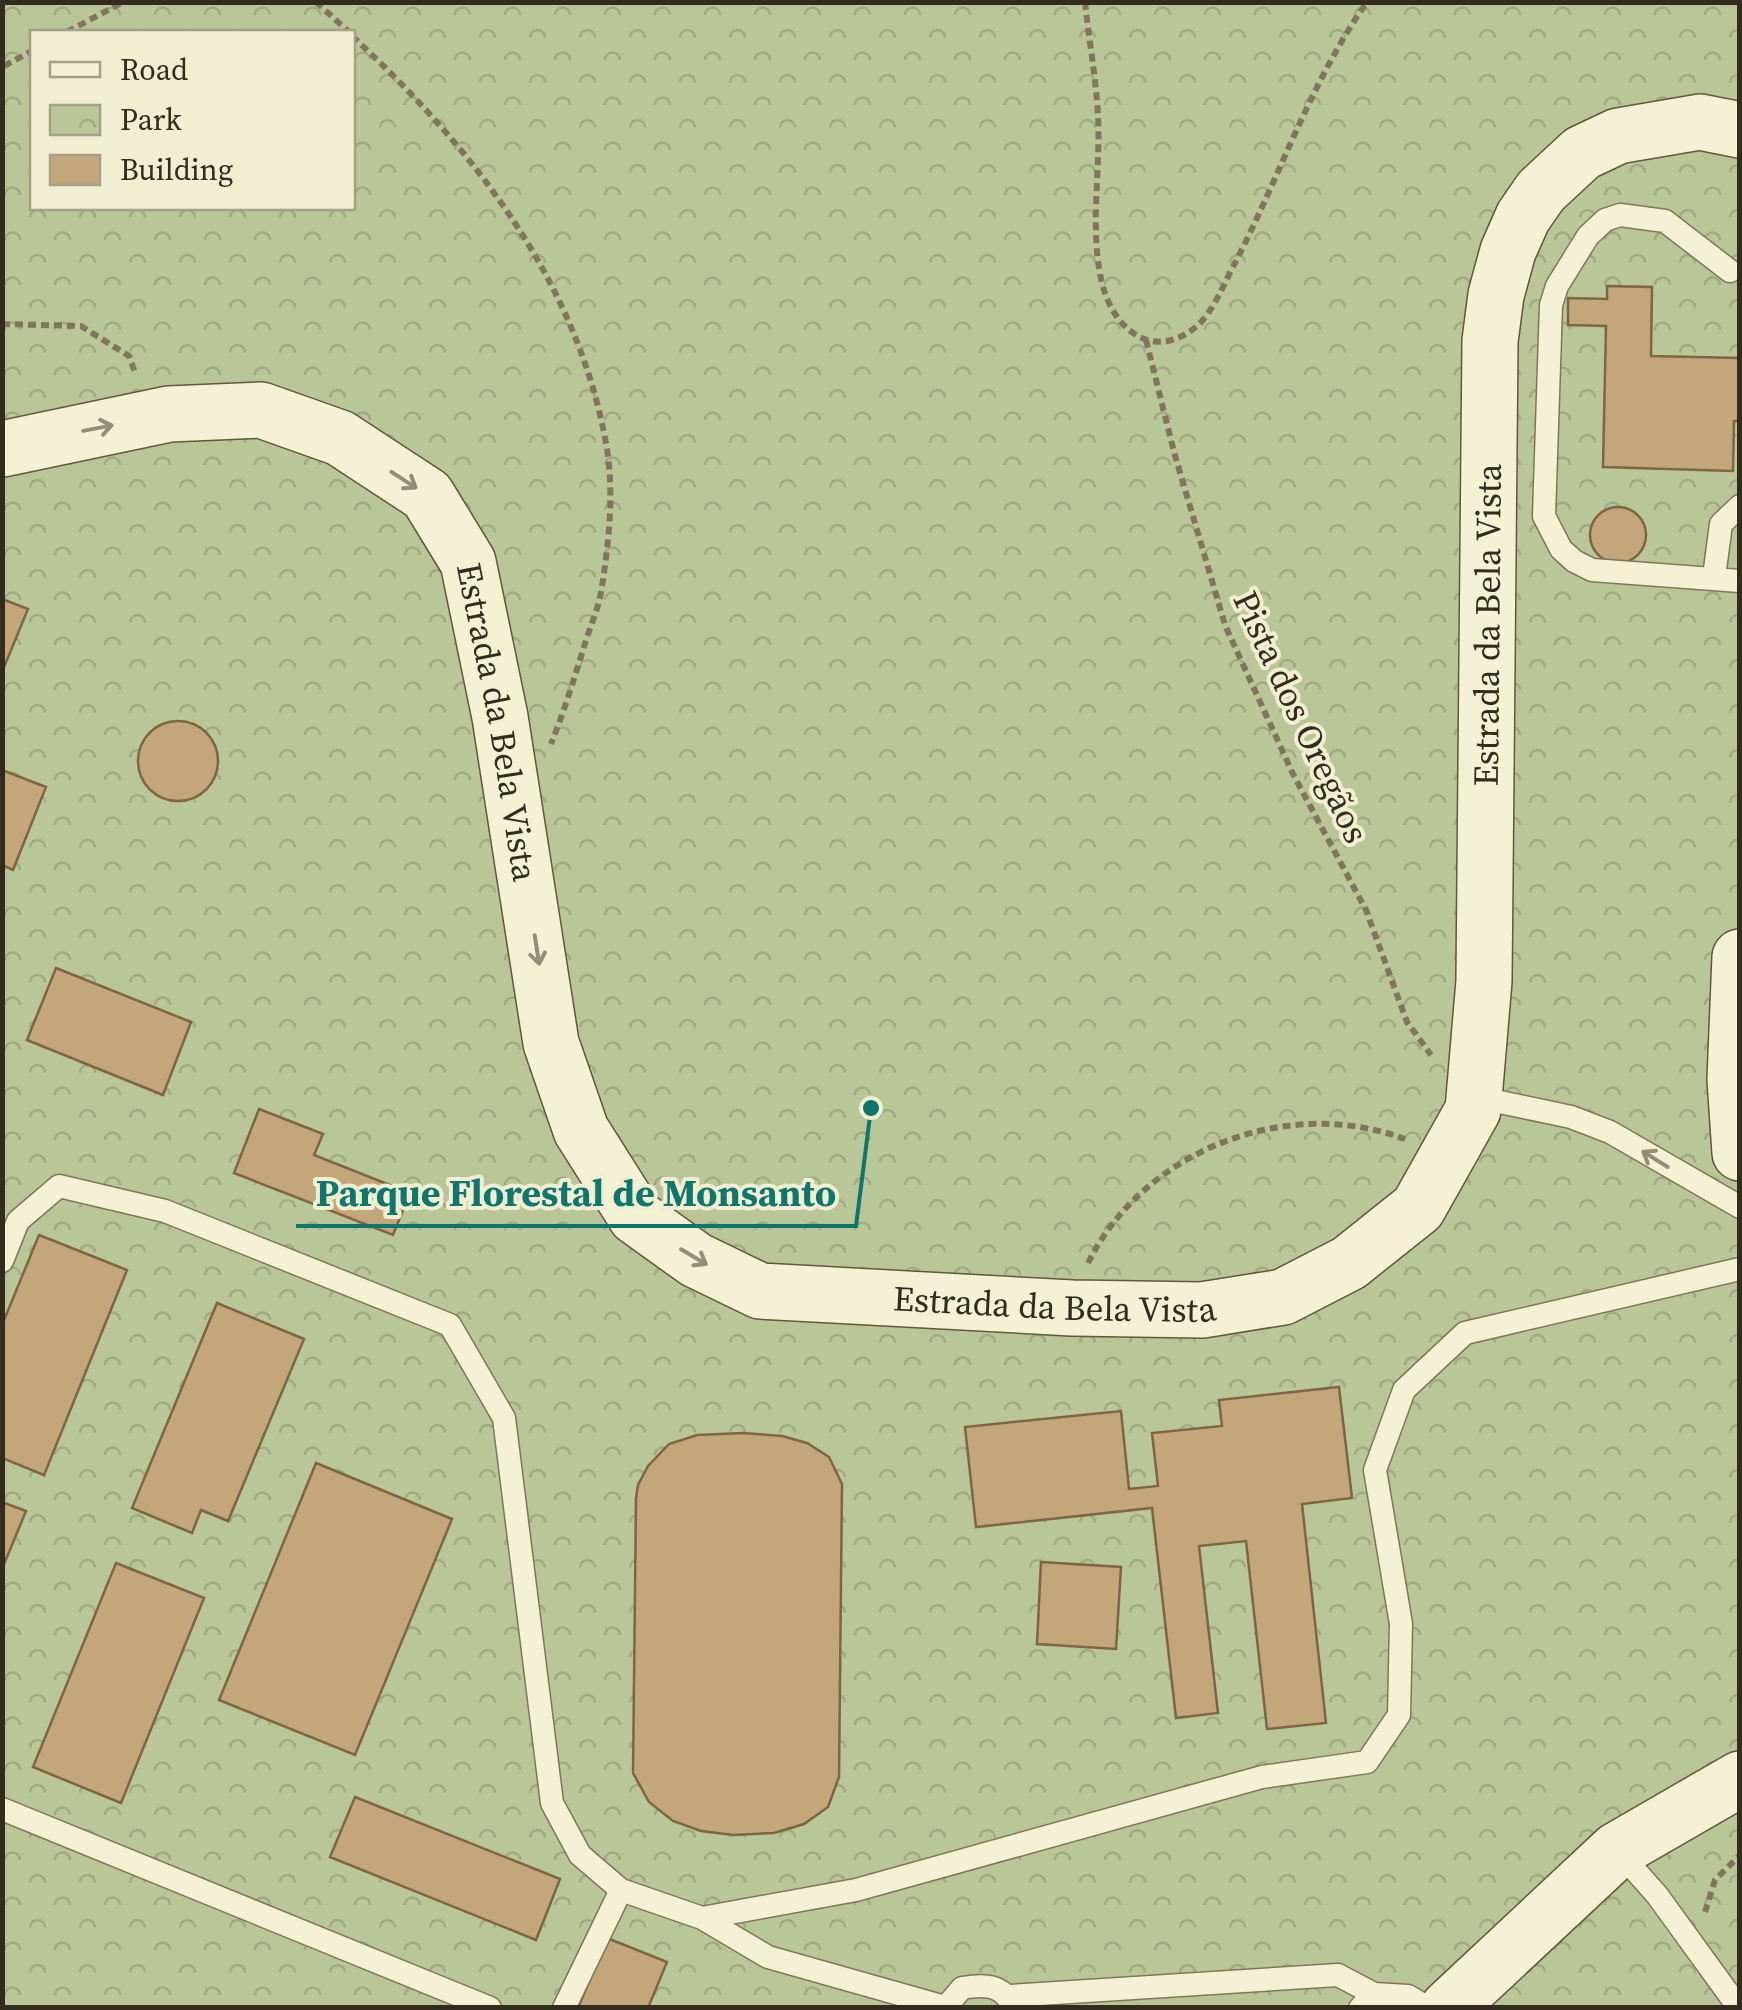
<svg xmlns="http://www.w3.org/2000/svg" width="1742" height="2010" viewBox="0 0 1742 2010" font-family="'Source Serif 4',serif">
	<defs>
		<pattern id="park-crowns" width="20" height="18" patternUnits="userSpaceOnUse" patternTransform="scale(2.5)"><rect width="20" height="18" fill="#b9c697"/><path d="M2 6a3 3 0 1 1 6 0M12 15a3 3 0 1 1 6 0" fill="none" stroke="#a0aa82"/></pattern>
	</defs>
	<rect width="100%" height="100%" fill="#e9e4c2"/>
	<path fill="url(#park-crowns)" fill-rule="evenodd" d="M3,3H1739V2007H3ZM32,32H352V208H32Z"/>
	<path fill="#c4a67b" stroke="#7e6543" stroke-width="2.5" d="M1607,286L1652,287L1651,356L1740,358V421H1734L1733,471L1603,467L1606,326L1568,325V298L1607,299Z
		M1590 535a28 28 0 1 1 56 0a28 28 0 1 1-56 0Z
		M2,599L28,609L2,672Z
		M138 761a40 40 0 1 1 80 0a40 40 0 1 1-80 0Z
		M2,770L46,787L13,870L2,865Z
		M56,968L191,1022L163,1095L27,1040Z
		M259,1109L323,1134L314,1155L410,1193L393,1235L234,1173Z
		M39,1235L127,1270L44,1475L2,1458V1325Z
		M217,1303L304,1339L228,1521L201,1510L192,1533L132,1508Z
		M1339,1387L1352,1498L1302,1504L1326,1723L1267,1729L1246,1541L1199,1546L1218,1713L1176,1718L1152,1508L976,1527L965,1427L1121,1411L1129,1489L1158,1486L1152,1433L1222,1426L1219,1400Z
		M743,1433L782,1436L807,1443L829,1457L842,1484L839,1777L828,1807L804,1824L774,1833L733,1835L701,1831L673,1821L649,1802L633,1773L636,1498L638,1485L648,1466L669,1444L697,1435Z
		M316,1463L452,1519L355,1755L219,1700Z
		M2,1502L26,1511L2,1569Z
		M1041,1562L1121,1567L1116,1649L1037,1644Z
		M116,1563L204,1598L121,1803L33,1767Z
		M355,1797L560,1879L536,1940L330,1857Z
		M607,1938L667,1962L648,2008H578Z"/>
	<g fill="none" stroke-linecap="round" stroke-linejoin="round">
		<g stroke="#81765b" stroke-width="25">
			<path id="lane" d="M1730,271L1665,221L1620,215L1605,220L1588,236L1557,286L1551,305L1544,516L1561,549L1574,561L1592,570L1740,581
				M1714,577L1721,524L1740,506
				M1476,1097L1571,1117L1610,1132L1740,1207
				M2,1261L18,1221L59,1186L165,1211L450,1325L504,1418L552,1803L580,1855L621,1890L702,1918L856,1890L1262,1777L1367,1762L1399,1715L1401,1624L1375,1470L1404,1390L1465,1333L1740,1269
				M2,1809L490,2008
				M1617,1850L1657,1895L1739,2008
				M702,1918L768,1957L945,2007
				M1374,1994L1408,1996L1428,2008
				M1009,1996L1338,1975L1374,1994L1360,2008
				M564,2008L621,1890
				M945,2008L962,1988C985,1984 1003,1984 1014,2008"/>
		</g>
		<g stroke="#63573e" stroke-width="58">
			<g id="secondary">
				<path id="s1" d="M2,449L169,414L261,410L340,438L427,495L468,562L500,717L551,1043L581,1130L636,1217L696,1260L760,1291L1072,1308L1202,1310L1283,1297L1349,1263L1418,1208L1473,1110L1484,981L1490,341L1496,295L1508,251L1523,217L1541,191L1582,153L1618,136L1700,122L1740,130"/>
				<path d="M1740,957L1735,1079L1740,1153"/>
				<path d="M1448,2008L1617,1850L1740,1779"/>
			</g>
		</g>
		<path stroke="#81765b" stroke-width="6" stroke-dasharray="8 5" stroke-linecap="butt" d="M316,2L349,32
			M1085,2C1089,40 1096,78 1098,116C1101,171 1089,229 1102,283C1113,329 1153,363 1197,326C1214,311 1225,281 1236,261C1280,176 1311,81 1367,2
			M67,32L123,2
			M352,36C473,148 579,283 607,449C614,493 609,542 602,586C600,603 593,620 587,637C576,673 565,709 551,744
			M4,66L32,51
			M2,324L81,326L129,356L136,375
			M1146,340L1174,452L1225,625L1293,774L1366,910L1407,1022L1431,1055
			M1088,1263C1144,1150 1287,1095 1405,1139
			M1705,1912L1715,1880L1740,1855"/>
		<use href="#lane" stroke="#f5f1d4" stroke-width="22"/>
		<use href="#secondary" stroke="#f5f1d4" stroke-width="55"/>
	</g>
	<defs><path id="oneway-shaft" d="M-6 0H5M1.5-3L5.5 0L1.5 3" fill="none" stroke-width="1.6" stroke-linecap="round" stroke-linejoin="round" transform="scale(2.5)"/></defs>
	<g stroke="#948e79">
		<use href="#oneway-shaft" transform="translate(98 428) rotate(-11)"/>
		<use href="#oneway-shaft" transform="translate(404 480) rotate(33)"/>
		<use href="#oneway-shaft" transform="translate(537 950) rotate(81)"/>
		<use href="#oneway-shaft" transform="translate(1655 1159) rotate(-148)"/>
		<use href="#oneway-shaft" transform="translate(694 1257) rotate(31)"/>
	</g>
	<g text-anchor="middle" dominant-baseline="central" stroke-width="8" stroke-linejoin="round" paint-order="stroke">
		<g font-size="35" fill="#332b1e" stroke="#f1eed1">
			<text stroke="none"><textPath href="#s1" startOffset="2642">Estrada da Bela Vista</textPath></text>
			<text transform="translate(1301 717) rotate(65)">Pista dos Oregãos</text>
			<text stroke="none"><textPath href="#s1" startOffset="692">Estrada da Bela Vista</textPath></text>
			<text stroke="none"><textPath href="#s1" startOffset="1652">Estrada da Bela Vista</textPath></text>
		</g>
	</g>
	<path fill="none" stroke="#0f766e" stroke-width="4" d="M871 1108L856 1226H296"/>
	<circle fill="#0f766e" stroke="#f1eed1" stroke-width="4" cx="871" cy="1108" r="10"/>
	<g font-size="38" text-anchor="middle" font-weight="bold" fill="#0f766e" stroke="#f1eed1" stroke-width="8" stroke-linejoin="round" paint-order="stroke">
		<text x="576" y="1206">Parque Florestal de Monsanto</text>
	</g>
	<rect width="1742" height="2010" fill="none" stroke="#332b1e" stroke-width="10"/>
	<rect x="30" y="30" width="325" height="180" fill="#f1eed1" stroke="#a5a089" stroke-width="2.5"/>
	<rect x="50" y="62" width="50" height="15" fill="#f5f1d4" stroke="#a5a089" stroke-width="2.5"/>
	<text x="120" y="80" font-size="30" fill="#332b1e">Road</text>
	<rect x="50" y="105" width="50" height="30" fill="url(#park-crowns)" stroke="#a5a089" stroke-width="2.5"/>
	<text x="120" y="130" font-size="30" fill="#332b1e">Park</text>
	<rect x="50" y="155" width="50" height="30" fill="#c4a67b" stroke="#a5a089" stroke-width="2.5"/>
	<text x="120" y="180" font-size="30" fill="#332b1e">Building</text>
</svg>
